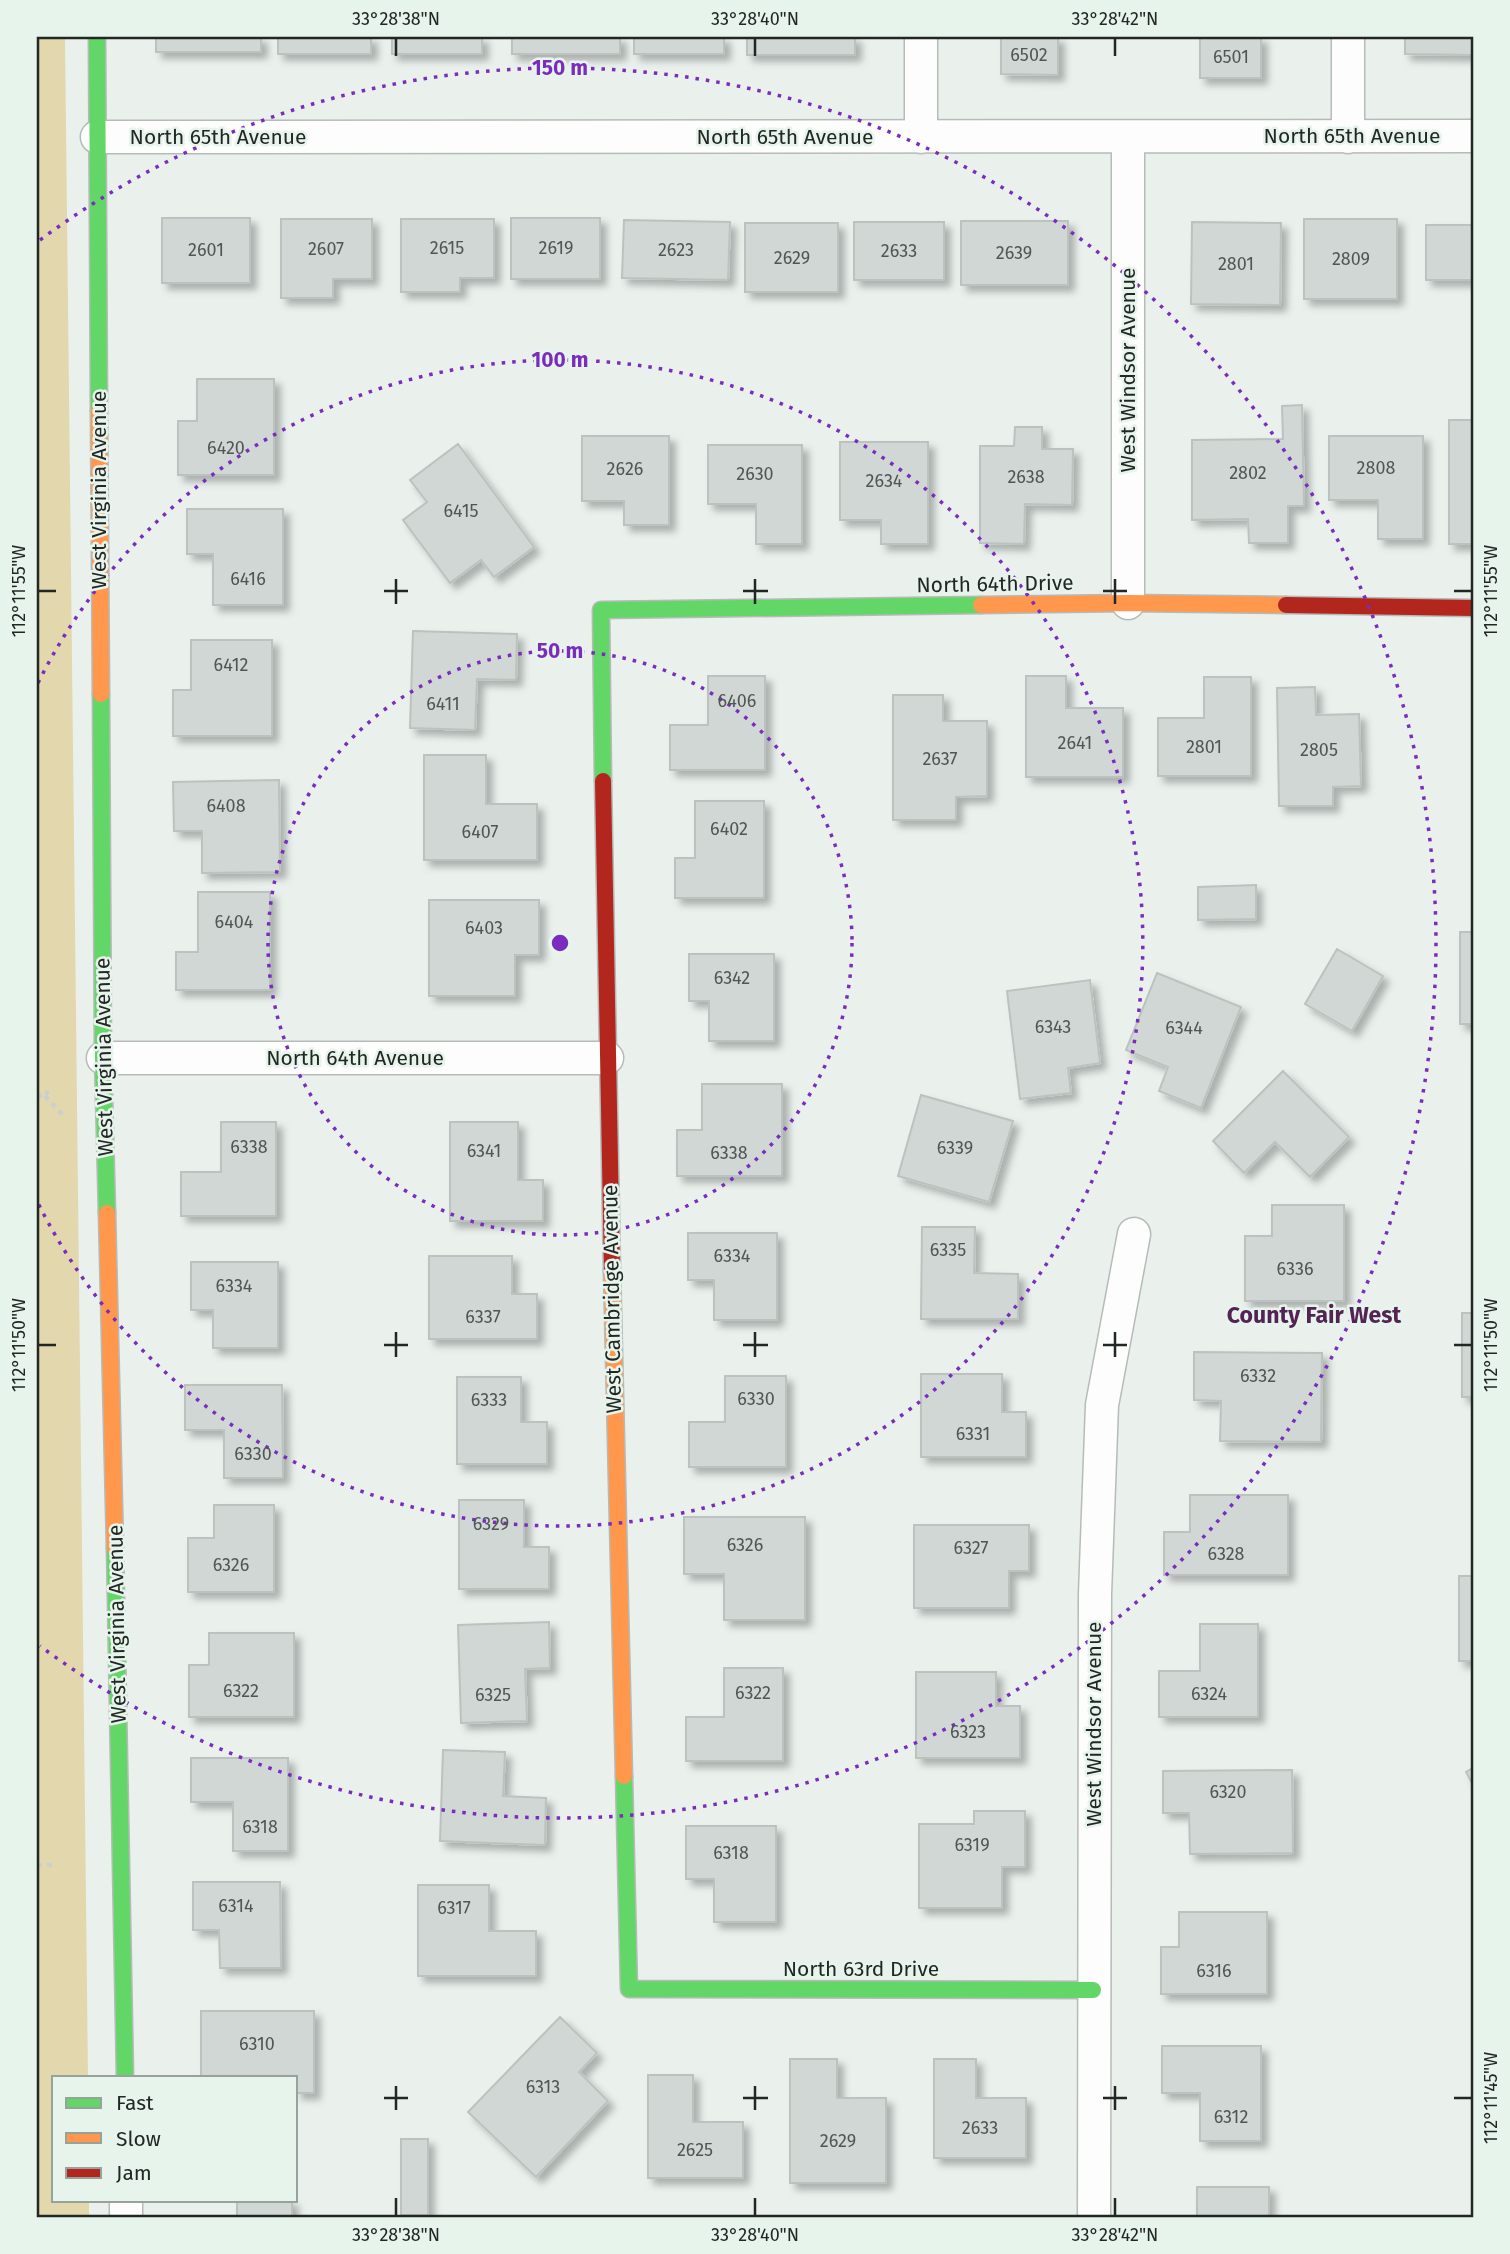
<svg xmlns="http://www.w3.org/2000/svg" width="1510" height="2254" viewBox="0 0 1510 2254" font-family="'Fira Sans',sans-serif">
	<defs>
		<filter id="shadow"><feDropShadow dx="6" dy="6" stdDeviation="3.5" flood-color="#0004"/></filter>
	</defs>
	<rect width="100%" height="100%" fill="#eaf1ed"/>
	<path fill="#e3d8ad" d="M37,37H65L88,2077H54V2200H89V2217H37Z"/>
	<path fill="#d0d7d4" stroke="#bcc2bf" stroke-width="2" filter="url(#shadow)" d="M156,37H261V52H156Z
		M278,37H371V54H278Z
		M392,37H482V54H392Z
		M512,37H620V54H512Z
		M634,37H724V54H634Z
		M747,37H855V55H747Z
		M1001,37H1058V75L1001,74Z
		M1200,37H1261V78H1200Z
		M1405,37H1473V55L1405,54Z
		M162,218H250V283H162Z
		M511,218H600V279H511Z
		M281,219H372V279H333V298H281Z
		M401,219H494V278H460V292H401Z
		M1304,219H1397V299H1304Z
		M624,220L730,222L728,280L622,278Z
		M961,221H1068V285H961Z
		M854,222H944V280H854Z
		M1192,222L1281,223L1280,305L1191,304Z
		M745,223H838V292H745Z
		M1426,225H1473V280H1426Z
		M197,379H274V475H178V421H197Z
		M1302,405L1304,506H1288V543H1249L1248,519L1192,520V440L1283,439L1282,406Z
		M1449,420H1473V544H1449Z
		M1015,427H1042V449H1073L1072,505L1025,504L1024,544L980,543V446H1014Z
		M582,436H669V525H624V501H582Z
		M1329,436H1423V539H1378V500H1329Z
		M840,442H928V544H881V520H840Z
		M458,444L534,547L494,577L481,560L450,583L403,520L427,502L410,480Z
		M708,445H802V544H756V504H708Z
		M187,509H283V605H213V554H187Z
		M413,631L517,634L516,680L477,679L475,730L410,728Z
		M191,640H272V736H173V690H191Z
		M708,676H765V770H670V725H708Z
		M1026,676H1066V708H1123V777H1026Z
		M1204,677H1251V776H1158V718H1204Z
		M1315,687L1316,715L1359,714L1361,786L1333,787V806H1279L1277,688Z
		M893,695H943V721H987V796L956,797V820H893Z
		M424,755H486V804H537V860H424Z
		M279,780L280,872L202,873V831H174L173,782Z
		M695,801H764V898H675V858H695Z
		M1256,885V919L1198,920V887Z
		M198,892H270V990H176V952H198Z
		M429,900H539V955H515V996H429Z
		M1460,932H1473V1024H1460Z
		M1337,949L1383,976L1352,1031L1305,1004Z
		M689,954H774V1041H709V1001H689Z
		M1157,973L1241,1007L1201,1108L1159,1091L1168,1067L1126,1050Z
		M1090,980L1100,1063L1068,1068L1071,1093L1020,1099L1007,991Z
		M1472,1060H1473V1154H1472Z
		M1283,1071L1349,1137L1310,1177L1275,1142L1244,1173L1213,1141Z
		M702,1084H782V1176H677V1130H702Z
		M921,1095L1013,1121L989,1202L898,1176Z
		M221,1122H276V1216H181V1172H221Z
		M450,1122H518V1180H543V1221H450Z
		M1272,1205H1344V1301H1245V1236H1272Z
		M922,1227H975L974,1273L1018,1274V1319H921Z
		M688,1233H777V1320H714V1280H688Z
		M429,1256H512V1294H537V1339H429Z
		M191,1262H278V1348H213V1310H191Z
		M1462,1313H1473V1397H1462Z
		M1194,1352L1322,1353L1321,1442L1220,1441L1221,1401L1194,1400Z
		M921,1374H1002V1412H1026V1457H921Z
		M725,1376H786V1467H689V1422H725Z
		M457,1377H521V1422H547V1464H457Z
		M185,1385H282L283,1478H224V1430H185Z
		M1190,1495H1288V1575H1164V1532H1190Z
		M459,1500H524V1547H549V1589H459Z
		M214,1505H274V1592H188V1538H214Z
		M684,1517H805V1620H724V1574H684Z
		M914,1525H1029V1571H1009V1608H914Z
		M1459,1576H1473V1661H1459Z
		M549,1622L550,1668L525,1669L527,1721L461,1723L458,1625Z
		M1200,1624H1258V1717H1159V1671H1200Z
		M209,1633H294V1717H189V1665H209Z
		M724,1668H783V1761H686V1717H724Z
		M916,1672H996V1706H1020V1758H916Z
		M443,1750L505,1752L503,1796L546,1798L545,1845L440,1841Z
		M191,1758H288V1851H233V1802H191Z
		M1473,1768V1785L1466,1772Z
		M1292,1770L1293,1853L1190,1854L1189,1813H1163V1771Z
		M974,1811H1025V1867H1002V1908H919V1824H974Z
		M686,1826H776V1922H714V1879H686Z
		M193,1882H280L281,1968H220L219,1930H193Z
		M418,1885H489V1931H536V1976H418Z
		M1179,1912H1267V1994H1161V1947H1179Z
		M201,2011H314V2093H296V2077H201Z
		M560,2017L597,2053L579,2072L608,2101L536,2177L468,2112Z
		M1162,2046H1261V2141H1200V2093H1162Z
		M790,2059H837V2098H886V2183H790Z
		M934,2059H976V2098H1026V2158H934Z
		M648,2075H693V2122H743V2178H648Z
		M401,2139H428V2215H401Z
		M1197,2187H1269V2217H1197Z
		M237,2200H292V2217H237Z"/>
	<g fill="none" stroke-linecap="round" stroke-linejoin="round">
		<g stroke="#b6bbb8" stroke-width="35">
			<path id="street" d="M921,37V137
				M97,137L1473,136
				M1128,137V603
				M1348,137V37
				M103,1058H607
				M126,2200V2217
				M1094,2217L1095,1594L1102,1405L1134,1234"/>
		</g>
		<g stroke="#b6bbb8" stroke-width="19">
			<path id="fast" d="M97,37L99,411
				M101,694L103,1058L107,1213
				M603,781L601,610L981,605
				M115,1548L125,2077
				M624,1776L629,1989L1093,1990"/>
		</g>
		<g stroke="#b6bbb8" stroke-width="19">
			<path id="slow" d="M99,411L101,694
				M981,605L1128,603L1286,605
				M107,1213L115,1548
				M612,1271L624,1776"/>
		</g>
		<g stroke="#b6bbb8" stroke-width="19">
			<path id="jam" d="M1286,605L1473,608
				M603,781L612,1271"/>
		</g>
		<path stroke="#cbcfcd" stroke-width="4.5" stroke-dasharray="5 5" stroke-linecap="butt" d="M37,1096H45L48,1091
			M45,1096L64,1116
			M37,1865H57"/>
		<use href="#street" stroke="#fcfdfc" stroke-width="32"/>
		<use href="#fast" stroke="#63d668" stroke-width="16"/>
		<use href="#slow" stroke="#ff974d" stroke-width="16"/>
		<use href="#jam" stroke="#b3261e" stroke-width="16"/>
	</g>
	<path fill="none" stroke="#222724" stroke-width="2.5" d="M396,38V56M755,38V56M1115,38V56M396,579V604M755,579V604M1115,579V604M38,591H56M384,591H408M743,591H768M1103,591H1127M1454,591H1472M396,1332V1357M755,1332V1357M1115,1332V1357M38,1345H56M384,1345H408M743,1345H768M1103,1345H1127M1454,1345H1472M396,2086V2110M755,2086V2110M1115,2086V2110M384,2098H408M743,2098H768M1103,2098H1127M1454,2098H1472M396,2198V2216M755,2198V2216M1115,2198V2216"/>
	<g fill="none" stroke="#7b2cbf" stroke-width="3.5" stroke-dasharray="3.5 7">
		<circle cx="560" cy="943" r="292"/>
		<path d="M38 683A583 583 0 1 1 38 1203"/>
		<path d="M40 240A875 875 0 1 1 40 1646"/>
	</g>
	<g text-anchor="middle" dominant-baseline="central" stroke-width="5" stroke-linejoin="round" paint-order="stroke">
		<g font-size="18" fill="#505653">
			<text x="1029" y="55">6502</text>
			<text x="1231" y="57">6501</text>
			<text x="447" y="248">2615</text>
			<text x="556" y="248">2619</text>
			<text x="326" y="249">2607</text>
			<text x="206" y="250">2601</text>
			<text x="676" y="250">2623</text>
			<text x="899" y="251">2633</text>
			<text x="1014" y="253">2639</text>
			<text x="792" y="258">2629</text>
			<text x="1351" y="259">2809</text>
			<text x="1236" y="264">2801</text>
			<text x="226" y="448">6420</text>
			<text x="1376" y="468">2808</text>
			<text x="625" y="469">2626</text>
			<text x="1248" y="473">2802</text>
			<text x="755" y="474">2630</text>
			<text x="1026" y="477">2638</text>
			<text x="884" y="481">2634</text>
			<text x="461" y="511">6415</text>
			<text x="248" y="579">6416</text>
			<text x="231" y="665">6412</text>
			<text x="737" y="701">6406</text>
			<text x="443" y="704">6411</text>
			<text x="1075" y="743">2641</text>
			<text x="1204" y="747">2801</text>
			<text x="1319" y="750">2805</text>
			<text x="940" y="759">2637</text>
			<text x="226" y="806">6408</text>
			<text x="729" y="829">6402</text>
			<text x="480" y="832">6407</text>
			<text x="234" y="922">6404</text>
			<text x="484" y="928">6403</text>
			<text x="732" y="978">6342</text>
			<text x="1053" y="1027">6343</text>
			<text x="1184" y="1028">6344</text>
			<text x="249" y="1147">6338</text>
			<text x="955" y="1148">6339</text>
			<text x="484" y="1151">6341</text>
			<text x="729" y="1153">6338</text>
			<text x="948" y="1250">6335</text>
			<text x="732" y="1256">6334</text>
			<text x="1295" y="1269">6336</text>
			<text x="234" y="1286">6334</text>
			<text x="483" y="1317">6337</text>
			<text x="1258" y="1376">6332</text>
			<text x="756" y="1399">6330</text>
			<text x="489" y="1400">6333</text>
			<text x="973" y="1434">6331</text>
			<text x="253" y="1454">6330</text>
			<text x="491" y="1524">6329</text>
			<text x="745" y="1545">6326</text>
			<text x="971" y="1548">6327</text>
			<text x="1226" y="1554">6328</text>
			<text x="231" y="1565">6326</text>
			<text x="241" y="1691">6322</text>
			<text x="753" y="1693">6322</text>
			<text x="1209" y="1694">6324</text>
			<text x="493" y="1695">6325</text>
			<text x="968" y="1732">6323</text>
			<text x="1228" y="1792">6320</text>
			<text x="260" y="1827">6318</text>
			<text x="972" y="1845">6319</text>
			<text x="731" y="1853">6318</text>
			<text x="236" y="1906">6314</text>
			<text x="454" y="1908">6317</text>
			<text x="1214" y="1971">6316</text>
			<text x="257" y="2044">6310</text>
			<text x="543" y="2087">6313</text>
			<text x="1231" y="2117">6312</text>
			<text x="980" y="2128">2633</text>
			<text x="838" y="2141">2629</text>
			<text x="695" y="2150">2625</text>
		</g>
		<g font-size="21" fill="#222724" stroke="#e7f4ec">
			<text x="1352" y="136">North 65th Avenue</text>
			<text x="218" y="137">North 65th Avenue</text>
			<text x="785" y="137">North 65th Avenue</text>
			<text transform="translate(1128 370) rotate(-90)">West Windsor Avenue</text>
			<text transform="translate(99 490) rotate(-90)">West Virginia Avenue</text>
			<text transform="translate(995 584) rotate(-1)">North 64th Drive</text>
			<text transform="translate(104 1057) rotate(-91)">West Virginia Avenue</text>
			<text x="355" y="1058">North 64th Avenue</text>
			<text transform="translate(612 1299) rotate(-91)">West Cambridge Avenue</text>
			<text transform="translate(117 1624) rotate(-91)">West Virginia Avenue</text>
			<text transform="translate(1094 1724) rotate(-90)">West Windsor Avenue</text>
			<text x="861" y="1969">North 63rd Drive</text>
		</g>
		<g font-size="23" font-weight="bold" fill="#522354" stroke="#e7f4ec">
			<text x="1314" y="1315">County Fair West</text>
		</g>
	</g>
	<circle cx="560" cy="943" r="10" fill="#7b2cbf" stroke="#e7f4ec" stroke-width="3.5"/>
	<g font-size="21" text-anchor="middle" font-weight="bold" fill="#7b2cbf" stroke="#e7f4ec" stroke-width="5" stroke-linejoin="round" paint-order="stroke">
		<text x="560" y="75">150 m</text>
		<text x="560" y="367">100 m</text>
		<text x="560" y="658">50 m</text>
	</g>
	<rect width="1510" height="2254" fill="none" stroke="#e7f4ec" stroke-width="77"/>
	<rect x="52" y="2076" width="245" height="126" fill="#e7f4ec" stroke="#98a29c" stroke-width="2"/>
	<rect x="66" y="2098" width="35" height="10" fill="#63d668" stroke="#98a29c" stroke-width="2"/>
	<text x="116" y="2110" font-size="21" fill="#222724">Fast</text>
	<rect x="66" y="2133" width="35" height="10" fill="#ff974d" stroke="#98a29c" stroke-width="2"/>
	<text x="116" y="2146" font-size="21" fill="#222724">Slow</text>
	<rect x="66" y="2168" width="35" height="10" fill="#b3261e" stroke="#98a29c" stroke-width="2"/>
	<text x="116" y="2180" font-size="21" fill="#222724">Jam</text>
	<rect x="38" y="38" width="1434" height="2178" fill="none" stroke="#222724" stroke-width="2.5"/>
	<g font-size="18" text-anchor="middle" fill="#222724">
		<text x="396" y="25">33°28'38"N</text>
		<text x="755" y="25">33°28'40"N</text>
		<text x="1115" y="25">33°28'42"N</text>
		<text transform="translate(1491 591) rotate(-90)" y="6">112°11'55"W</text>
		<text transform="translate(19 591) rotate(-90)" y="6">112°11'55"W</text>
		<text transform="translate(1491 1345) rotate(-90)" y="6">112°11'50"W</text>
		<text transform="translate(19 1345) rotate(-90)" y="6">112°11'50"W</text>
		<text transform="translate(1491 2098) rotate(-90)" y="6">112°11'45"W</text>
		<text x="396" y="2241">33°28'38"N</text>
		<text x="755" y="2241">33°28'40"N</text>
		<text x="1115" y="2241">33°28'42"N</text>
	</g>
</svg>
